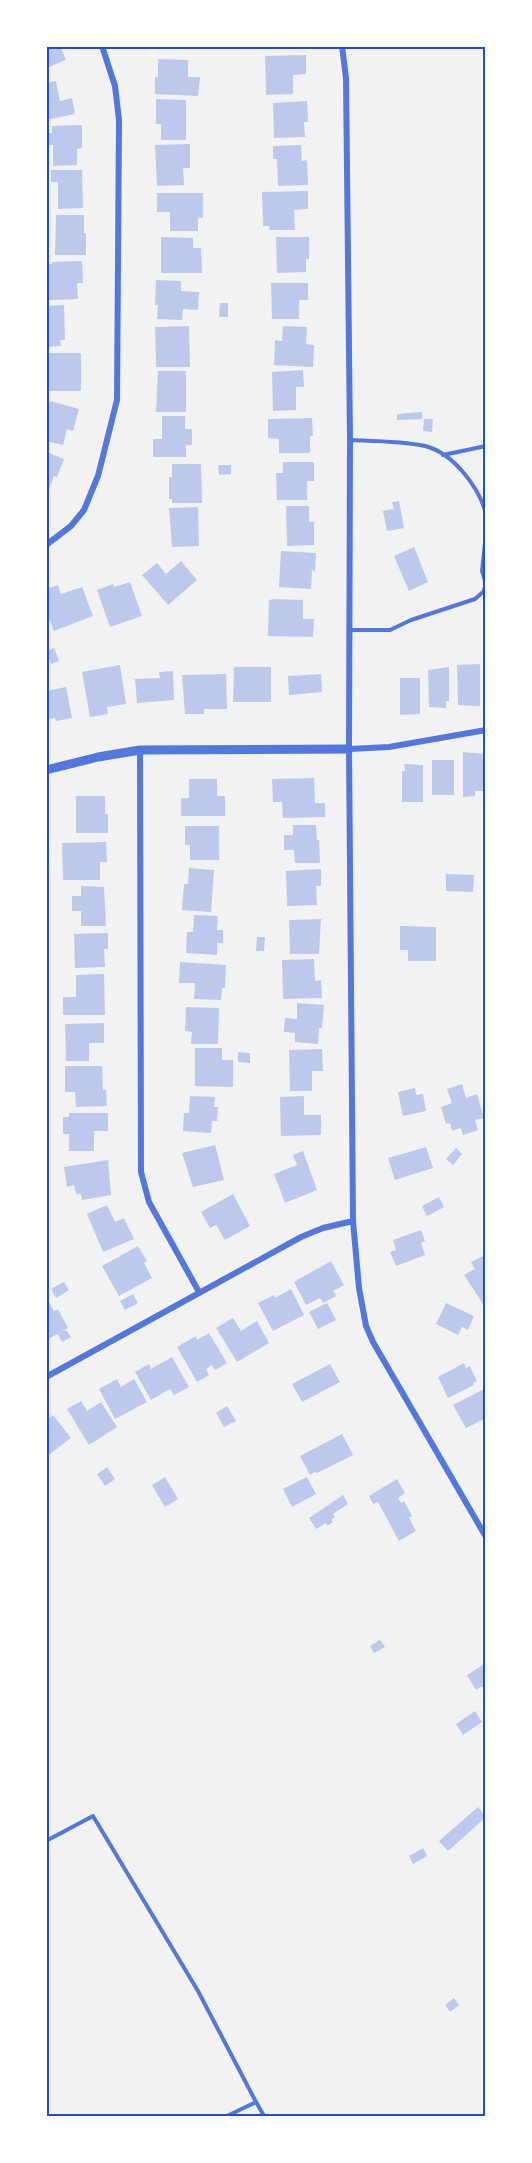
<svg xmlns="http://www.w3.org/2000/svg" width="532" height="2163" viewBox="0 0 532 2163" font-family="'PT Sans Narrow',sans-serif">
	<rect width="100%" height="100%" fill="#f2f2f2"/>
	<path fill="#bdc9ec" d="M46,46H60L66,60L46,68Z
		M306,55V74L293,75V94L266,95L265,56Z
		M158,59L188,60V77H200L198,96L155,94V77H158Z
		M56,81L60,101L72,98L75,114L46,120V83Z
		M156,99L186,100V140H161V124H156Z
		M307,101L308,122H304L305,137L274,138L273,103Z
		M82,125V148L77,149V165L53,166V145H46V133H52V126Z
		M190,144V168H183L184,185L157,186L155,145Z
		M301,145L302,161L307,160L308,185L278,186L277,159H273V146Z
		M51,170H82L83,208L58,209V182H51Z
		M308,191V209L294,210L295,230H270L269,226H263L262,192Z
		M157,193H203V218H198V231H170V212H157Z
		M56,215H84V233H86V255H55Z
		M161,237L193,238V248H201L202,273H161Z
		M276,237H309V259H306V272L277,273Z
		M82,261L83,283H77L78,299L49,300L46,264H52V262Z
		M156,280L181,281V291L199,292L198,310L183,309L182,320L157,319L158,305H155Z
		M271,283H308V300H299V319H272Z
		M220,303H228V317H219Z
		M64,305L65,340H60L61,346L47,347L46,306Z
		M189,326L190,367H156L155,327Z
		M283,326L307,327L306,344L314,345L313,367L274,365L275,340L282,341Z
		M46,353H81V391H46Z
		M303,370L304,387H296V410L273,411L272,372Z
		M158,371H186V412H156Z
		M50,401L79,409L73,431L67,429L63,445L46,441V402L50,403Z
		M422,412V419L397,420V414Z
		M162,416H185V429H192V445H186V457H153V439H162Z
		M312,418L313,436H310V453H279V439L268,438V419Z
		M424,419H433L432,432L423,431Z
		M46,452L64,459L57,477L54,476L47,494Z
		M283,462H314V481H307V500H277L276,473H283Z
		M172,464H201L202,503H172V499H169V477H172Z
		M218,465H231V474L219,475Z
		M399,501L404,528L387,531L383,511L394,509L392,502Z
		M286,506H309V522H314V545L287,546Z
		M198,507L199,546L172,547L169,508Z
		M414,547L428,582L409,591L394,556Z
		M281,551L316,553L315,571L312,570L311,589L279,587Z
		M181,561L197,580L168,605L142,575L157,563L166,574Z
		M130,582L142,616L110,627L97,590L113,584L114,587Z
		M58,585L61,594L82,587L93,616L54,631L46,611V589Z
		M275,599L303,600V619H314L313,637L268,636L269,600Z
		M54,648L59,661L51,664L46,651Z
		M480,664V706L458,705L457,665Z
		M120,665L126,704L107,707L108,714L90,717L82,672Z
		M234,667H271V702H233Z
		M449,667V701H446V708L429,707L428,670Z
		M173,671L174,700L137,703L135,679L160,678L159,672Z
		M226,674L227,709H204V714H185L182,675Z
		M321,674L322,692L289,695L288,676Z
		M400,678H420V714L400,715Z
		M66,687L72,718L56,721L55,718L46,720V691Z
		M463,752L485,754L486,791H475V796L463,797Z
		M432,760H454V795H432Z
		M404,764L423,765V802H402V771H405Z
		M314,778L315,803H325V817L283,818L282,802H273L272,779Z
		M189,779H217V796H225V816H181V798H189Z
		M76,796H105V814H108V833H76Z
		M293,825H316L317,840H319L320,863H295L294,850H284V835H293Z
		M185,826H219V860H190V845H185Z
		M106,842L107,862H100V880H63L62,843Z
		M189,868L214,870L211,912L182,910L184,884H188Z
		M321,869V886H316L317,905L287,906L286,871Z
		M446,874L474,875L473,892L446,891Z
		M81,886L104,887L106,926H81V911H72V896H81Z
		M194,915L218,916L217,930H223V943H217V955L186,953L187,932H193Z
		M321,919L319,954H290L289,920Z
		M400,926L436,927V961H408V950H400Z
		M108,933V949H104L105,967L75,968L74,934Z
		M257,937H265L264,951H256Z
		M314,959L315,981L321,980L322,998L283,999L282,960Z
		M180,962L226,965L225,988H222L221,1000L194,999L195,983H179Z
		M104,974L105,1015H63V997H76V975Z
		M297,1003L324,1005L322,1028H319L318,1044L295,1042V1033L284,1032L285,1018L297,1019Z
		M186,1007L219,1008L218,1044H191L192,1032L185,1031Z
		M104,1023V1043H89V1061H66L65,1024Z
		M195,1048H222V1060H233V1087L195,1086Z
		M322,1049L323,1071H312V1091H290L289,1050Z
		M238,1052L250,1053V1063L238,1062Z
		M65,1066H102L103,1090H106L107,1106L76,1107L75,1092H65Z
		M462,1084L466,1098L477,1094L484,1118L475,1120L478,1130L463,1135L461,1128L452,1131L450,1123L446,1124L441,1107L452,1103L447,1089Z
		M415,1088L416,1095L423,1094L426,1111L403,1116L398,1092Z
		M190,1096L215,1097L214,1107H218L217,1121H212L211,1133L183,1131L184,1113H189Z
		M304,1096V1115H321V1135L281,1136L280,1097Z
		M69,1113H108V1131H94V1151H69V1134H63V1117H69Z
		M215,1145L224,1180L193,1187L182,1153Z
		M426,1147L433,1168L395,1180L388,1158Z
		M456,1148L462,1154L453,1165L446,1159Z
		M303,1151L317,1190L285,1203L274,1174L297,1165L293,1155Z
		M108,1160L111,1195L82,1200L81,1194H76L74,1185L67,1187L64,1167Z
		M233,1194L250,1226L225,1240L216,1225L210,1228L201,1212Z
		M439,1197L444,1207L427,1216L422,1206Z
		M107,1205L115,1222L124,1218L134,1239L103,1252L87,1214Z
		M421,1230L425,1241L421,1243L425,1255L396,1266L390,1252L396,1250L393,1240Z
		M138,1246L147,1261L144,1263L152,1278L119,1296L102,1266Z
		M483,1256L486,1260V1303L483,1304L464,1275L475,1269L471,1262Z
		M331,1261L344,1285L333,1291L336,1296L323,1303L320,1298L306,1305L294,1282Z
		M64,1282L69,1290L56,1298L51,1289Z
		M291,1289L304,1315L273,1331L258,1303L274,1295L275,1298Z
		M133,1294L138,1303L125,1310L120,1301Z
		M46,1298L54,1311L58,1309L68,1328L60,1332L66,1330L71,1337L62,1342L58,1334L46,1340Z
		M327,1303L336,1320L318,1329L309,1312Z
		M446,1303L474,1316L468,1330L462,1327L458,1335L436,1324Z
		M233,1318L241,1331L257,1321L269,1343L237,1362L216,1328Z
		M209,1333L227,1363L215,1370L212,1365L206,1369L209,1375L197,1382L177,1347L196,1336L197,1340Z
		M172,1357L189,1387L174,1395L170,1389L151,1400L135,1372L149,1364L151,1369Z
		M464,1363L466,1368L470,1366L477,1381L473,1383L474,1385L448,1398L438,1377Z
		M330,1364L340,1382L302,1402L292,1384Z
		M117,1379L121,1387L134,1379L147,1402L115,1419L99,1389Z
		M486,1388V1418L466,1428L453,1405Z
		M81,1401L87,1411L101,1402L117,1427L89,1445L67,1409Z
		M227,1406L236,1421L224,1427L216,1413Z
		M53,1415L71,1438L46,1457V1420Z
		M342,1434L353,1455L317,1473L315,1472L310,1475L300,1456Z
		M107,1467L115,1479L105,1486L97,1474Z
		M165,1477L178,1499L165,1507L152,1485Z
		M307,1477L316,1494L292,1507L283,1489Z
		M397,1479L405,1493L398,1498L401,1503L404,1501L412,1516L409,1518L416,1531L399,1541L378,1502L373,1504L369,1496Z
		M343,1495L348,1504L333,1514L335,1517L331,1520L333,1522L327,1526L326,1523L316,1529L309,1518Z
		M380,1640L385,1647L374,1653L370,1646Z
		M486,1663V1691L482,1686L476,1690L467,1675Z
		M475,1711L482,1722L463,1735L456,1724Z
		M478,1807L486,1817L448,1851L439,1841Z
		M423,1848L427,1856L413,1864L409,1856Z
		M454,1998L459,2005L450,2012L445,2005Z"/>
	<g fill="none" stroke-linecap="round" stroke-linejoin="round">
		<path stroke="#5277de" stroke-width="4" d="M350,440C375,441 401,441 425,446C453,453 478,486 486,513
			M443,455L486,446
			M486,534L482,571L486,584
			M350,630H390L411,620L475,599L483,592L486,585
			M46,1841L93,1816L198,1991L256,2102
			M227,2116L256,2102L264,2116"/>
		<path stroke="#5277de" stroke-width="6" d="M342,46L346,78L350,440L349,749L353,1221L359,1288L366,1326L373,1342L486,1537
			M46,545L71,526L84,510L98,476L117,400L119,120L115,86L102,46
			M349,749L389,747L486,730
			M140,750L141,1172L149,1202L199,1292
			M46,1377L301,1237L323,1228L353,1221"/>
		<path stroke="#5277de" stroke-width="9" d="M46,770L98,757L140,750L349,749"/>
	</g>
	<rect width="532" height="2163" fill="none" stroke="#ffffff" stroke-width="96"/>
	<rect x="48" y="48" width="436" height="2067" fill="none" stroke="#1d4ed8" stroke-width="2"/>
</svg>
